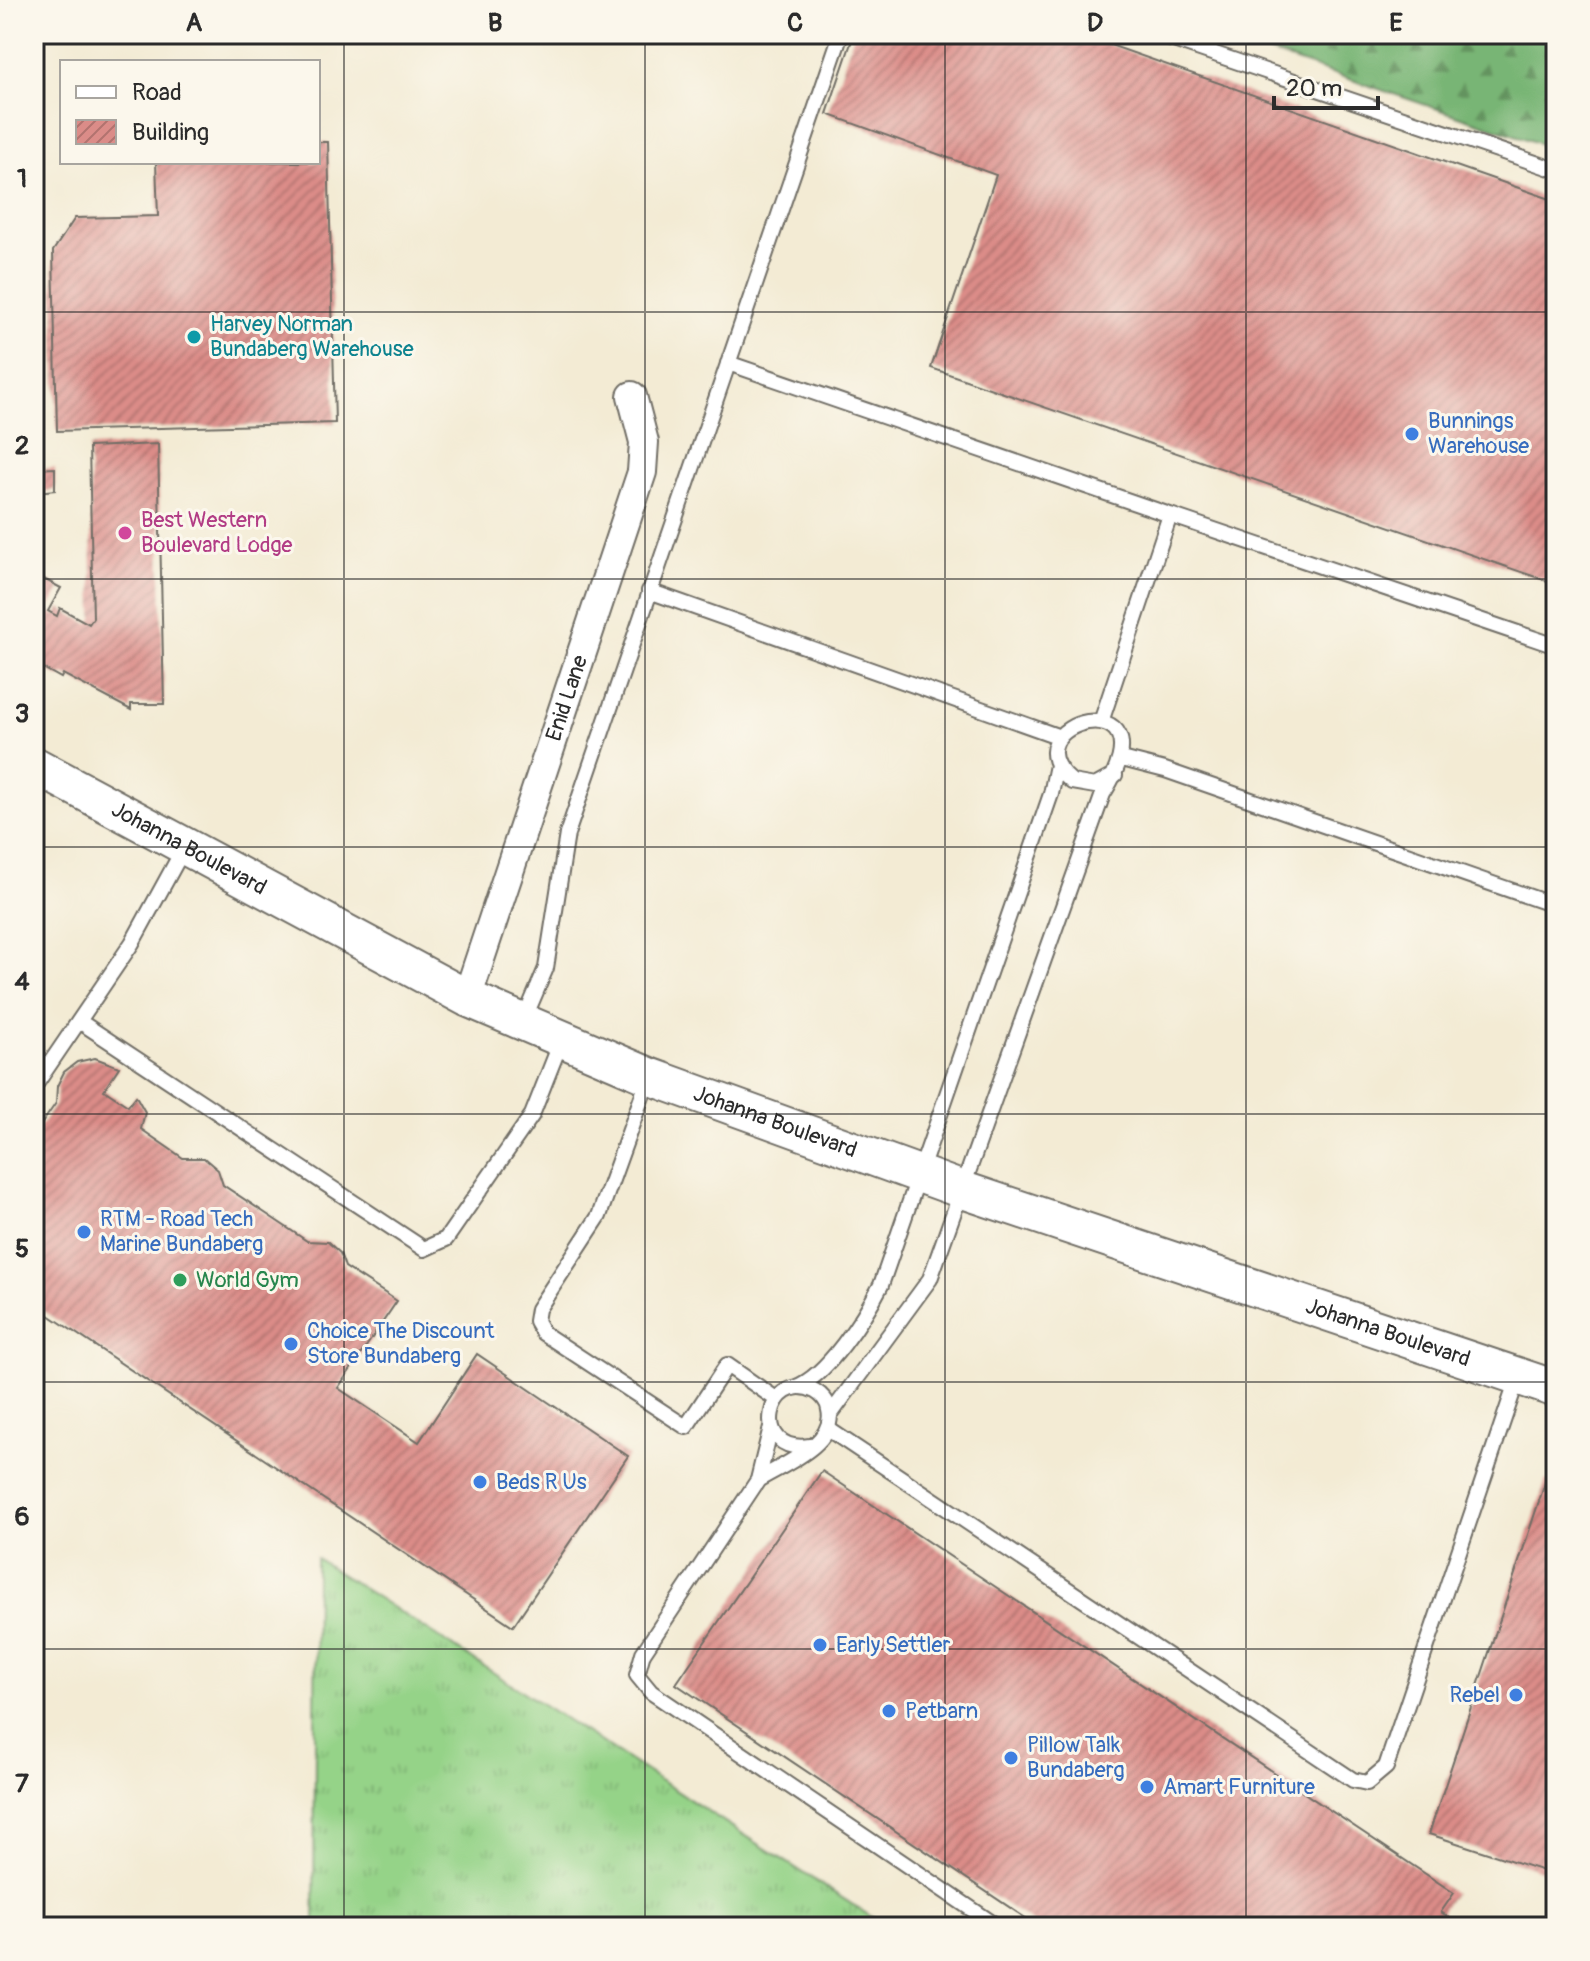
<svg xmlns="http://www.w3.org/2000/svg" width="1590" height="1961" viewBox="0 0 1590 1961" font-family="Pangolin,sans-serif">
	<defs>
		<pattern id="grass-tufts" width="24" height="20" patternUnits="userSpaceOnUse" patternTransform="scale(2)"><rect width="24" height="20" fill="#95d388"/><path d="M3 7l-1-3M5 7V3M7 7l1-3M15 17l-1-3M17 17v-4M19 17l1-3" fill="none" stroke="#81b576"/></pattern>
		<pattern id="forest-firs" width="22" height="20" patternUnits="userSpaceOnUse" patternTransform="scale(2)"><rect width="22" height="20" fill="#78b574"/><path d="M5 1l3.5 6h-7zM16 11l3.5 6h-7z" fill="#63935f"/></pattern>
		<pattern id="building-hatch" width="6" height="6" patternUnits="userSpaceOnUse" patternTransform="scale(2)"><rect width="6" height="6" fill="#db8c88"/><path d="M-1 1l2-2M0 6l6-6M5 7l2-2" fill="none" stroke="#b2736f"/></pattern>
	</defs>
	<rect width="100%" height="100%" fill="#fbf7ec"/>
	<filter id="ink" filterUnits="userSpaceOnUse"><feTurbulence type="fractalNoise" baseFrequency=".0125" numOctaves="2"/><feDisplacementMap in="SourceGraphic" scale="16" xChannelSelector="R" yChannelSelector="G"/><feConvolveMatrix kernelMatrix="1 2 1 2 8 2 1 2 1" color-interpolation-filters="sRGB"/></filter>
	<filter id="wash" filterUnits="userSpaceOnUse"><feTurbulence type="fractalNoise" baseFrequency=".006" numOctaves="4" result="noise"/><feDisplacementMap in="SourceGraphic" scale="32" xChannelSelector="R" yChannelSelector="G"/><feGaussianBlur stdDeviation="1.8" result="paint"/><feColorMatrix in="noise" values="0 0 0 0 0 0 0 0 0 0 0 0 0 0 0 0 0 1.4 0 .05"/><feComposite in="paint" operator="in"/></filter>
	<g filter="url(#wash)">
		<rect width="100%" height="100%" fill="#f3ebd4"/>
		<path fill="url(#grass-tufts)" stroke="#607f5a" stroke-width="2" d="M316,1558L887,1927H314Z"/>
		<path fill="url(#forest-firs)" stroke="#527050" stroke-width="2" d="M1216,34H1556V149Z"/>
		<g id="blocks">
			<path fill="url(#building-hatch)" d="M854,34H1079L1556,201V584L931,368L996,175L827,114Z
				M318,142H328L335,423L57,431L53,251L75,218L158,216L156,162H318Z
				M158,444L164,704H131V710L63,674L61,678L34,663V574L61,588L48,611L57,616L60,608L89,624L93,618L89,447Z
				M55,468V490L37,492L36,469Z
				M95,1058L119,1067L104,1090L128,1106L136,1096L145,1112L141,1129L183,1158H204L218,1170L223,1185L307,1241L328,1242L340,1253L345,1267L397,1301L338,1388L419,1442L477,1354L628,1456L513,1626L34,1305V1135L56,1103L57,1086L64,1072L77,1062Z
				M822,1471L1454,1893L1441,1912L1462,1927H1039L676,1684Z
				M1546,1480L1556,1483V1875L1429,1834Z"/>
		</g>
	</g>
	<g filter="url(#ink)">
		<use href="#blocks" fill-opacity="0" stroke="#716e66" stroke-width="2"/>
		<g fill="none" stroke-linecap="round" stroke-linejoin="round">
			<g stroke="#716e66" stroke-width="18">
				<path id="service" d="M1156,34L1556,170
					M728,363L1170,515L1101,722
					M1170,515L1556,646
					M649,591L1060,737
					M1122,759L1165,770L1556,906
					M79,1021L424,1249L446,1239L532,1115L562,1039
					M523,1022L546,968L567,834L841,34
					M649,1077L599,1216L538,1309L536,1321L543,1333L686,1427L727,1365L776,1399
					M34,1087L132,943L185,846
					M794,1388C827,1377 865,1316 881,1285L1051,794L1057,765
					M830,1415L930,1279L1103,794C1176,678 999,722 1072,782L1095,786L1115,775
					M771,1427L758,1480C782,1465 837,1444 829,1410C828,1402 822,1395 815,1391C768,1368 748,1455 810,1446
					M828,1429L1353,1780L1367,1783L1386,1767L1518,1377
					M758,1480L643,1653L637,1675L651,1692L998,1927"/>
			</g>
			<g stroke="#716e66" stroke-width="32">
				<g id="minor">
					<path id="s1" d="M467,998L642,472L644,442L632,396"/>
				</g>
			</g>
			<g stroke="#716e66" stroke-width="40">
				<g id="tertiary">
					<path id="s2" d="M34,765L467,998L649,1076L963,1190L1556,1389"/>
				</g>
			</g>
			<use href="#service" stroke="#fff" stroke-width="14"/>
			<use href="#minor" stroke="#fff" stroke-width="28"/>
			<use href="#tertiary" stroke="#fff" stroke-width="36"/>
		</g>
	</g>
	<path fill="none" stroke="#2b2b2b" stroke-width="2" stroke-opacity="0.55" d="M344,34V1927M645,34V1927M945,34V1927M1246,34V1927M34,312H1556M34,579H1556M34,847H1556M34,1114H1556M34,1382H1556M34,1649H1556"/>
	<circle fill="#0f9aa8" stroke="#fbf7ec" stroke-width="3" cx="194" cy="337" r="8"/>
	<g fill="#3f7fe0" stroke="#fbf7ec" stroke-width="3">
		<circle cx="1412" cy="434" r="8"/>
		<circle cx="84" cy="1232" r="8"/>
		<circle cx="291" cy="1344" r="8"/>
		<circle cx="480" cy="1482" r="8"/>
		<circle cx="820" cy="1645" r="8"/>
		<circle cx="1516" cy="1695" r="8"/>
		<circle cx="889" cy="1711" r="8"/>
		<circle cx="1011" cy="1758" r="8"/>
		<circle cx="1147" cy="1787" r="8"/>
	</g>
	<circle fill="#d1479c" stroke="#fbf7ec" stroke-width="3" cx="125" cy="533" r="8"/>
	<circle fill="#2e9e5b" stroke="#fbf7ec" stroke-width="3" cx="180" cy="1280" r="8"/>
	<g text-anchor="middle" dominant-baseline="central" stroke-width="6" stroke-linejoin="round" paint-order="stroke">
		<g font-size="22" fill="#0d838f" stroke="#fbf7ec" text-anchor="start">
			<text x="210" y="324">Harvey Norman<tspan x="210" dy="25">Bundaberg Warehouse</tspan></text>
		</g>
		<g font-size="22" fill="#366cbe" stroke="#fbf7ec" text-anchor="start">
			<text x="1428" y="421">Bunnings<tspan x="1428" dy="25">Warehouse</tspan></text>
			<text x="100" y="1219">RTM - Road Tech<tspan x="100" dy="25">Marine Bundaberg</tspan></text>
			<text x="307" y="1331">Choice The Discount<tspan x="307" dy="25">Store Bundaberg</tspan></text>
			<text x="496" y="1482">Beds R Us</text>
			<text x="836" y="1645">Early Settler</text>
			<text x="1500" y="1695" text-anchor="end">Rebel</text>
			<text x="905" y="1711">Petbarn</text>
			<text x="1027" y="1745">Pillow Talk<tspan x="1027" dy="25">Bundaberg</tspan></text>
			<text x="1163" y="1787">Amart Furniture</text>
		</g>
		<g font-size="22" fill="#b23c85" stroke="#fbf7ec" text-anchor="start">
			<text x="141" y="520">Best Western<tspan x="141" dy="25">Boulevard Lodge</tspan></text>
		</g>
		<g font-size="22" fill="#2b2b2b" stroke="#fbf7ec">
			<text stroke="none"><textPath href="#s1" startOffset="316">Enid Lane</textPath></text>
			<text stroke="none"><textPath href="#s2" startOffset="176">Johanna Boulevard</textPath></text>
			<text stroke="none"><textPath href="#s2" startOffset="824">Johanna Boulevard</textPath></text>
			<text stroke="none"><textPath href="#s2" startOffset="1472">Johanna Boulevard</textPath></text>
		</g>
		<g font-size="22" fill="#27864d" stroke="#fbf7ec" text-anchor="start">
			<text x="196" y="1280">World Gym</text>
		</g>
	</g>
	<rect width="1590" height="1961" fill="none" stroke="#fbf7ec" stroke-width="88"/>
	<rect x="60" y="60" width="260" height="104" fill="#fbf7ec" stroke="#a8a59f" stroke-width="2"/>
	<rect x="76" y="86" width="40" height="12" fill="#ffffff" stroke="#a8a59f" stroke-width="2"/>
	<text x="132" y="100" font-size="24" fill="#2b2b2b">Road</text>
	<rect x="76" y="120" width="40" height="24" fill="url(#building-hatch)" stroke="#a8a59f" stroke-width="2"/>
	<text x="132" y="140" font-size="24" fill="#2b2b2b">Building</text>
	<path d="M1274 96v12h104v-12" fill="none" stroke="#2b2b2b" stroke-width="4"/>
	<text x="1286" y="96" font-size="24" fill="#2b2b2b" stroke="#fbf7ec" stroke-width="6" paint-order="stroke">20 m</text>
	<rect x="44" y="44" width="1502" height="1873" fill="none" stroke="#2b2b2b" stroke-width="3"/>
	<g font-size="26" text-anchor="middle" font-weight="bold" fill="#2b2b2b">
		<text x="194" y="31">A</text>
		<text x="495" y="31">B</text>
		<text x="795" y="31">C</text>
		<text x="1095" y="31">D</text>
		<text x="1396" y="31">E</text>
		<text x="22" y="187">1</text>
		<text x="22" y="454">2</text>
		<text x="22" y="722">3</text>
		<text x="22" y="990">4</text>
		<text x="22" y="1257">5</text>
		<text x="22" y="1525">6</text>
		<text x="22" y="1792">7</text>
	</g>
</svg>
